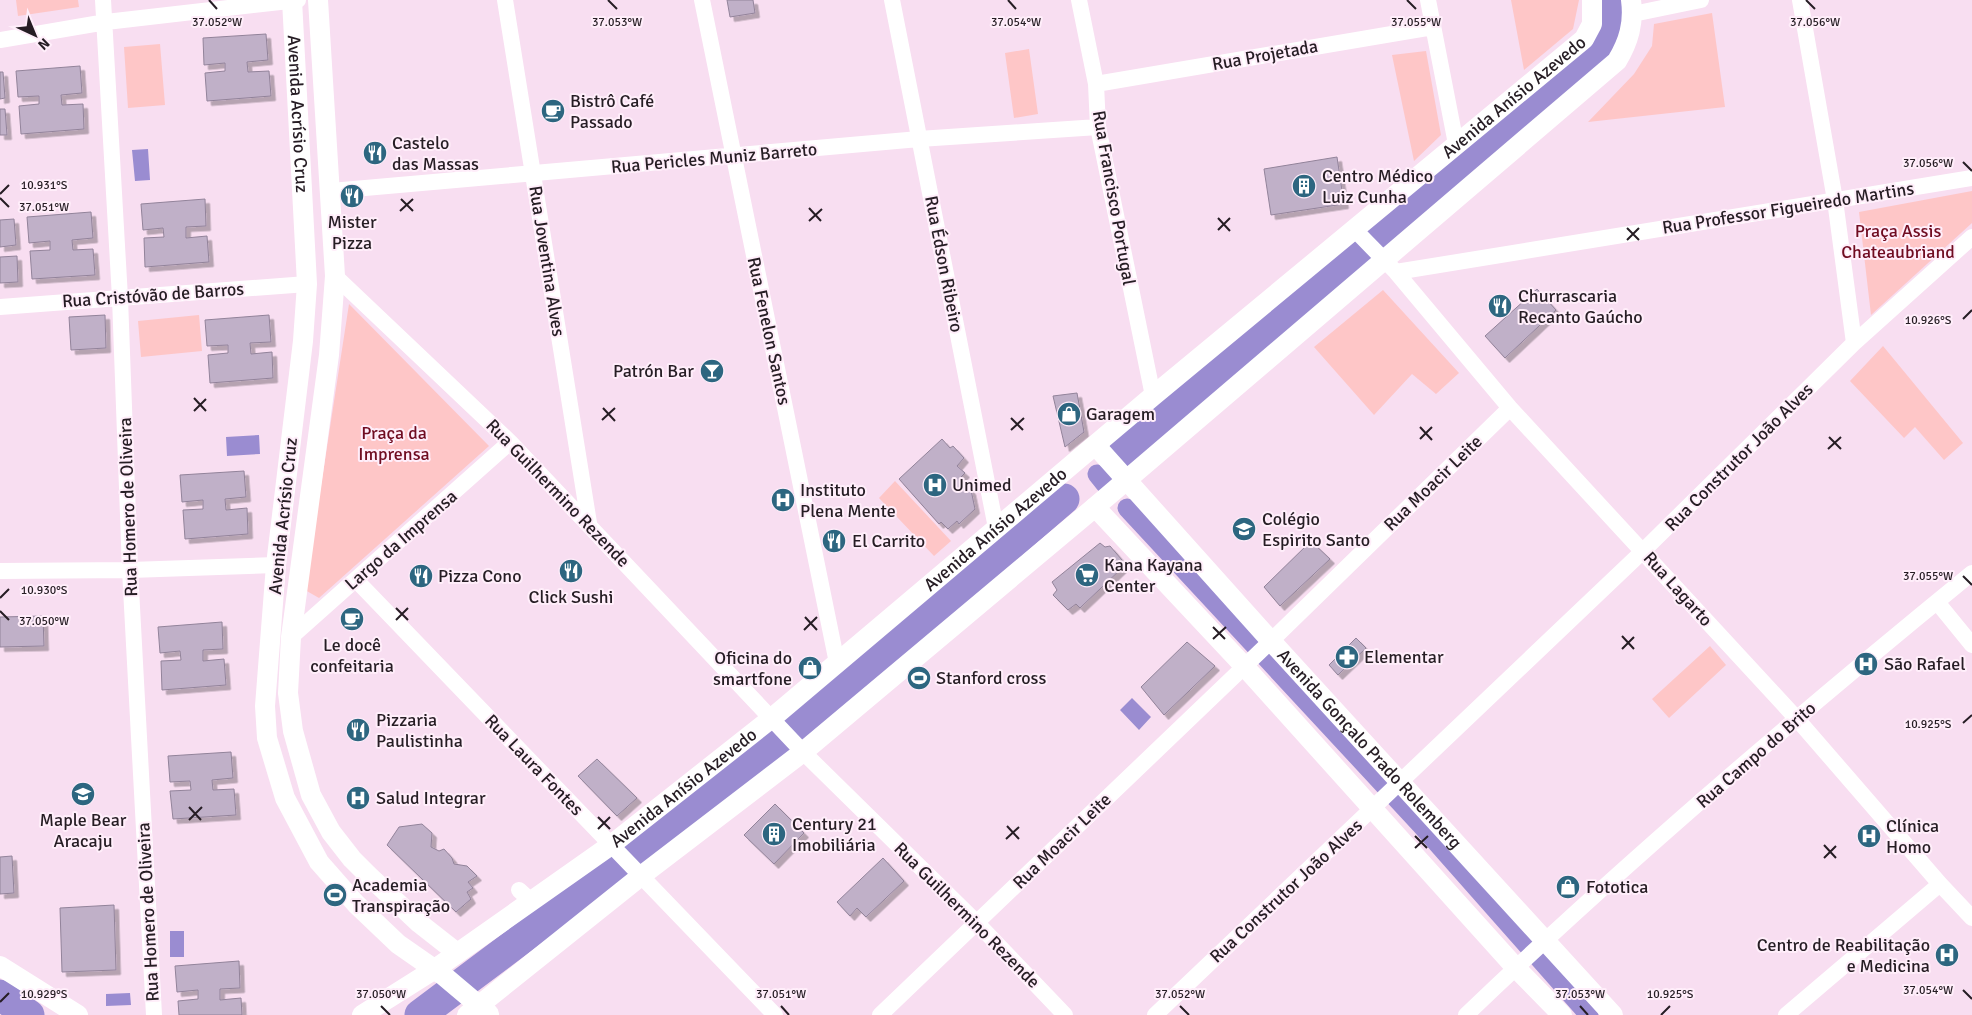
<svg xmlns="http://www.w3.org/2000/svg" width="1972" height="1015" viewBox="0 0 1972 1015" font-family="Signika,sans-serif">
	<defs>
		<filter id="shadow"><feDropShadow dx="4.5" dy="4.5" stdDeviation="0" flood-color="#0004"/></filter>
	</defs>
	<rect width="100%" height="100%" fill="#f8def1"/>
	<path fill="#fec6c7" d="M16,0H78L79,7L18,16Z
		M1511,0H1579L1573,29L1524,70Z
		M1712,13L1725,107L1588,122L1634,74L1652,46L1654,24Z
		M160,44L165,105L128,108L124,47Z
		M1029,49L1038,114L1014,118L1005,53Z
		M1426,51L1441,135L1414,161L1392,55Z
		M1972,191V223L1871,315L1859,212Z
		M1383,290L1459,373L1436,394L1412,374L1374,415L1314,347Z
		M349,304L489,446L319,598L305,590Z
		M199,315L202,351L141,357L138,321Z
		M1883,346L1963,443L1944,460L1915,427L1904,438L1850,381Z
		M895,481L951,541L934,556L879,498Z
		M1710,646L1726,665L1669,718L1652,699Z"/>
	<path fill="#9a8cd1" d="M148,149L150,180L135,181L132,150Z
		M259,435L260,454L227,456L226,437Z
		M1132,698L1151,717L1139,730L1120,710Z
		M170,931H184V957H170Z
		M130,993L131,1005L106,1006V994Z"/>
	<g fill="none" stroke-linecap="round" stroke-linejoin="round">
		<path stroke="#9a8cd1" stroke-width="19" d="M1097,474L1105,484
			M1127,508L1420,824L1589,1015"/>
		<path stroke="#9a8cd1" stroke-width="31" d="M1124,451L1604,45L1613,25L1609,0
			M0,995L29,1015
			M420,1015L668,829L870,667L1064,499"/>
	</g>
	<path fill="#c0b0c8" stroke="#92839a" filter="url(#shadow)" d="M727,0H753L755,13L730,17Z
		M266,34L268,60L247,62L248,72L269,71L271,96L207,101L205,73L225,71V63L204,65L203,38Z
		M80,66L82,93L61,95L62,105L83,104L84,129L21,134L19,106L39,104V96L18,97L16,71Z
		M0,72H3L5,98L0,99Z
		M0,109H5L7,135H0Z
		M1337,157L1344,204L1271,215L1264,169Z
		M205,199L206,226L186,227V238L207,236L209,262L145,267L144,238L164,237L163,228L143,230L141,204Z
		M91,212L93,238L72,240L73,250L93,249L95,275L32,279L30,251L50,250V241L29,243L27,217Z
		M14,219L16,245L0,247V220Z
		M17,256L18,282L0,283V257Z
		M1537,289L1556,310L1505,358L1485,336Z
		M105,315L106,348L71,350L69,317Z
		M269,315L271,342L250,343L251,354L272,352L273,378L210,383L208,355L228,353V345L207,346L205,320Z
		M1077,393L1084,432L1065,447L1053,396Z
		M942,439L950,448L953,446L964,458L957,466L965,473L960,478L971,490L975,509L959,524L957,521L948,529L941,522L939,524L899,479Z
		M244,471L246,497L225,499L226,510L247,508L248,534L185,539L183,510L203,509V500L182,502L180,475Z
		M1311,541L1330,559L1280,606L1264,587Z
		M1100,543L1105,547L1110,546L1122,560L1118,562L1122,568L1080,608L1076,604L1068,610L1053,595L1057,590L1052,582Z
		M43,616L44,646L0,647V617Z
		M222,622L223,649L203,650V661L224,659L226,685L162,690L161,661L181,660L180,651L160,653L158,627Z
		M1356,638L1366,648L1338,675L1329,665Z
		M1187,642L1215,666L1164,715L1141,687Z
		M231,752L233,778L212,780L213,790L234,789L236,815L173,819L170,791L191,790L190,781L170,782L168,756Z
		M597,759L637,798L617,816L578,776Z
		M775,804L804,833L774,864L744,835Z
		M422,824L432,833L431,847L439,851L444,849L452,858L454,864L467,866L477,876L468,882L473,888L467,892L471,899L456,912L387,845L399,827Z
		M12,856L14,893L0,894V857Z
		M883,858L904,881L866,917L857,908L850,916L837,902Z
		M114,905L116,970L62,972L60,908Z
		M239,961L240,988L220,989V1000L241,998L242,1015H179L178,1001L198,999V990L177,992L175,966Z"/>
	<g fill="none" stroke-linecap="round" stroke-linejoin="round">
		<path stroke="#fff" stroke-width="16" d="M103,0L120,298L130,570L154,1015
			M505,0L589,523
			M702,0L837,663
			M892,0L996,528
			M1079,0L1096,84L1098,127L1153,396
			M1428,0L1456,144
			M1800,0L1835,200L1854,343
			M1633,14L1701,0
			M0,40L106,22L298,0
			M1096,84L1433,27
			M331,191L919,139L1098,127
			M1355,230L1396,272L1510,408L1797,719L1940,884L1972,918
			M1396,272L1972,178
			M335,276L510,442L803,752L977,923L1065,1015
			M0,307L307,284
			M0,571L130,570L276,565
			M356,580L775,1015
			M1937,602L1972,645
			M291,637L510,442
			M519,890L531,901
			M880,1015L1271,641L1510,408
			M1155,1015L1643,551L1854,343L1972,237
			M1466,1015C1627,861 1799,714 1972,573
			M1786,1015L1940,884"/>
		<g stroke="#fff" stroke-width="20">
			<path id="s1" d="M292,0L307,284L303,341L276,565L265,706L267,738L285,798L319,862L356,904L398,944L444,976L489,1014"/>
			<path d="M318,0L335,276L329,355L291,637L288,693L293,731L311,795L331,832L352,859L368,875L419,923L456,952"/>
			<path id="s2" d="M1096,446L1271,641L1613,1015"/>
			<path d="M1095,507L1244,666L1516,968L1562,1015"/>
			<path d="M0,966L78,1015"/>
			<path id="s3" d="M362,1015L435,969L611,845L772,718L1153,396L1584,39L1592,24V0"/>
			<path d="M467,1015L641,876L803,752L1095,507L1617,61C1629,41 1634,23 1631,0"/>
		</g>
	</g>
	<path fill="none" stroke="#261d24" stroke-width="2" d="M209,0L217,9M608,0L617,9M1008,0L1016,9M1407,0L1416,9M1806,0L1815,9M1963,162L1972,171M0,194L9,185M0,198L9,207M401,199L413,211M809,208L821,221M400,211L413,199M1218,218L1230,231M809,221L822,209M1627,228L1639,240M1218,230L1230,218M1627,240L1639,228M1963,319L1972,310M194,398L206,411M603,408L615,421M194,411L206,399M1011,418L1023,430M602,420L615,408M1420,427L1432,440M1011,430L1024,418M1829,437L1841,449M1420,439L1432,427M1828,449L1841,437M1963,576L1972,585M0,598L9,589M396,608L408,620M0,611L9,620M805,617L817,630M396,620L408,608M1213,627L1225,639M804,630L817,617M1622,636L1634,649M1213,639L1226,627M1622,649L1634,637M1963,723L1972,715M189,807L201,820M598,817L610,829M189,820L202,807M1007,826L1019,839M598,829L610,817M1415,836L1427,848M1006,839L1019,827M1824,845L1836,858M1415,848L1428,836M1824,858L1836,846M1963,990L1972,999M0,1002L9,993M381,1006L390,1015M781,1006L789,1015M1180,1006L1189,1015M1580,1006L1588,1015M1661,1015L1670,1006"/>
	<defs>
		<g id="cafe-disc" transform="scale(1.25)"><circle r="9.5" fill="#2d6680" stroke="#ffeefa"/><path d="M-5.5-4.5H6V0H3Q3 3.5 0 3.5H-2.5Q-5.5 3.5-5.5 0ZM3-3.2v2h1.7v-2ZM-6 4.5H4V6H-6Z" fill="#fff"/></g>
		<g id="restaurant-disc" transform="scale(1.25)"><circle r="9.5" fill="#2d6680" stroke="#ffeefa"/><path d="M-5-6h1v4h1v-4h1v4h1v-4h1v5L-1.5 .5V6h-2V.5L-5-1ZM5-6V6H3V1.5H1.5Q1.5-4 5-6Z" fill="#fff"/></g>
		<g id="building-disc" transform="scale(1.25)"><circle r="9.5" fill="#2d6680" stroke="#ffeefa"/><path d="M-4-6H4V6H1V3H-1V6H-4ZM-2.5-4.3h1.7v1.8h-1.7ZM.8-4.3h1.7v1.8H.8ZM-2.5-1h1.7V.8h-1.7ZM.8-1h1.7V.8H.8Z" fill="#fff"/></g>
		<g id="bar-disc" transform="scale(1.25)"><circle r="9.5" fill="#2d6680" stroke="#ffeefa"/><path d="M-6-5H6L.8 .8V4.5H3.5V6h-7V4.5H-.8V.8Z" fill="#fff"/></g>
		<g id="shop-disc" transform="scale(1.25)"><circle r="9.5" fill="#2d6680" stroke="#ffeefa"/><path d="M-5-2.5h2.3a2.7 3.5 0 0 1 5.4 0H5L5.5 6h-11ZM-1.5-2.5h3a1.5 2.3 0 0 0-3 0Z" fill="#fff"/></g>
		<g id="hospital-disc" transform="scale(1.25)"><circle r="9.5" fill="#2d6680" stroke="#ffeefa"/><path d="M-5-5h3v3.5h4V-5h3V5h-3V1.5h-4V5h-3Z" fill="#fff"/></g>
		<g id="school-disc" transform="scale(1.25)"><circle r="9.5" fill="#2d6680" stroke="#ffeefa"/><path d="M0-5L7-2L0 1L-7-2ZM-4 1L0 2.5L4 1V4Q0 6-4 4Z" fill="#fff"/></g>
		<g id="supermarket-disc" transform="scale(1.25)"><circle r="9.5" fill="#2d6680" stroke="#ffeefa"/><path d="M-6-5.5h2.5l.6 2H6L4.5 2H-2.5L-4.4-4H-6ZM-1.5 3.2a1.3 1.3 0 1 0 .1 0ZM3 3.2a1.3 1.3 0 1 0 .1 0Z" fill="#fff"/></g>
		<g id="pharmacy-disc" transform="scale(1.25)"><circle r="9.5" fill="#2d6680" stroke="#ffeefa"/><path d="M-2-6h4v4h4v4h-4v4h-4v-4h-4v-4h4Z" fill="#fff"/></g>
		<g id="stadium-disc" transform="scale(1.25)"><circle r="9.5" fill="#2d6680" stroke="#ffeefa"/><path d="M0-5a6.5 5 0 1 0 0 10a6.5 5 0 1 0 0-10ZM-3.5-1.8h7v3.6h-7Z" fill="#fff"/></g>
	</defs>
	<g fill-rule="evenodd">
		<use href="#cafe-disc" x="553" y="111"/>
		<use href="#restaurant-disc" x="375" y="153"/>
		<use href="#building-disc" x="1304" y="186"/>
		<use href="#restaurant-disc" x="352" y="196"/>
		<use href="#restaurant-disc" x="1500" y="306"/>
		<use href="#bar-disc" x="712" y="371"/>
		<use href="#shop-disc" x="1069" y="414"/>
		<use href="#hospital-disc" x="935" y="485"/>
		<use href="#hospital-disc" x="783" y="500"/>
		<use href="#school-disc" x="1244" y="529"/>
		<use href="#restaurant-disc" x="834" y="541"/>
		<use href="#restaurant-disc" x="571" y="571"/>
		<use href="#supermarket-disc" x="1087" y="575"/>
		<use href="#restaurant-disc" x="421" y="576"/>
		<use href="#cafe-disc" x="352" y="619"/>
		<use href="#pharmacy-disc" x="1347" y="657"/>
		<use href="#hospital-disc" x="1866" y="664"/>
		<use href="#shop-disc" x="810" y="668"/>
		<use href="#stadium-disc" x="919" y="678"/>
		<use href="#restaurant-disc" x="358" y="730"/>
		<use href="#school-disc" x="83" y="794"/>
		<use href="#hospital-disc" x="358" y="798"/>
		<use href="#building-disc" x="774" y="834"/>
		<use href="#hospital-disc" x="1869" y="836"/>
		<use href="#shop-disc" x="1568" y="887"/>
		<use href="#stadium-disc" x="335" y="895"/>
		<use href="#hospital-disc" x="1947" y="955"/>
	</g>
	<g text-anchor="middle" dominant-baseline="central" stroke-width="4" stroke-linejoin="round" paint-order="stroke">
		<g font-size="18" fill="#261d24" stroke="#ffeefa">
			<text transform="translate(1265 55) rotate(-10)">Rua Projetada</text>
			<text stroke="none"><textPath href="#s3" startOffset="1474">Avenida Anísio Azevedo</textPath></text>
			<text stroke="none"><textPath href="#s1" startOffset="114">Avenida Acrísio Cruz</textPath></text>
			<text transform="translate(714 158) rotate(-5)">Rua Pericles Muniz Barreto</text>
			<text transform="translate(1114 198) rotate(80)">Rua Francisco Portugal</text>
			<text transform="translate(1788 208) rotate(-9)">Rua Professor Figueiredo Martins</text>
			<text transform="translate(547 261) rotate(81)">Rua Joventina Alves</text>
			<text transform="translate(944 264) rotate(79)">Rua Édson Ribeiro</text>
			<text transform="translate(153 295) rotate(-4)">Rua Cristóvão de Barros</text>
			<text transform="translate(769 331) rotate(78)">Rua Fenelon Santos</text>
			<text transform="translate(1739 457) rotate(-45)">Rua Construtor João Alves</text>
			<text transform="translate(1433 483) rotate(-44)">Rua Moacir Leite</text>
			<text transform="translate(558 493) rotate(46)">Rua Guilhermino Rezende</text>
			<text transform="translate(128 507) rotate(-92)">Rua Homero de Oliveira</text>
			<text transform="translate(283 516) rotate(-84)">Avenida Acrísio Cruz</text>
			<text stroke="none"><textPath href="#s3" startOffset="799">Avenida Anísio Azevedo</textPath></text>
			<text transform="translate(401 540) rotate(-41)">Largo da Imprensa</text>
			<text transform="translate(1678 589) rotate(48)">Rua Lagarto</text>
			<text stroke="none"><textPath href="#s2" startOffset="408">Avenida Gonçalo Prado Rolemberg</textPath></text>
			<text transform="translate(1756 755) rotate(-41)">Rua Campo do Brito</text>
			<text transform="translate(534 765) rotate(46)">Rua Laura Fontes</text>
			<text stroke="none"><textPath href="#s3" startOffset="394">Avenida Anísio Azevedo</textPath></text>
			<text transform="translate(1062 841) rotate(-44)">Rua Moacir Leite</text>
			<text transform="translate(1286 891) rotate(-43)">Rua Construtor João Alves</text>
			<text transform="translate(148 912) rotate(-93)">Rua Homero de Oliveira</text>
			<text transform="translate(967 915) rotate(45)">Rua Guilhermino Rezende</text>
		</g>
		<g font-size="18" fill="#261d24" stroke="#ffeefa" text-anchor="start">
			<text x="570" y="101">Bistrô Café<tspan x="570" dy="21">Passado</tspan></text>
			<text x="392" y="143">Castelo<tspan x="392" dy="21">das Massas</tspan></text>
			<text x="1322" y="176">Centro Médico<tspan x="1322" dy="21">Luiz Cunha</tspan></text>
			<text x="352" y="222" text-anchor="middle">Mister<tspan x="352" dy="21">Pizza</tspan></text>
			<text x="1518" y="296">Churrascaria<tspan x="1518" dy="21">Recanto Gaúcho</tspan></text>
			<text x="694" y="371" text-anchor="end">Patrón Bar</text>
			<text x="1086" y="414">Garagem</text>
			<text x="952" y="485">Unimed</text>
			<text x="800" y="490">Instituto<tspan x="800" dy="21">Plena Mente</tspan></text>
			<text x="1262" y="519">Colégio<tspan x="1262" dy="21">Espirito Santo</tspan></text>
			<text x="852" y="541">El Carrito</text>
			<text x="1104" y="565">Kana Kayana<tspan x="1104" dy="21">Center</tspan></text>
			<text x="438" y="576">Pizza Cono</text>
			<text x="571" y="597" text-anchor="middle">Click Sushi</text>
			<text x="352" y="645" text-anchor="middle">Le docê<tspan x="352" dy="21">confeitaria</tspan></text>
			<text x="1364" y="657">Elementar</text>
			<text x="792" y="658" text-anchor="end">Oficina do<tspan x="792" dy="21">smartfone</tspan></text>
			<text x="1884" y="664">São Rafael</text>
			<text x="936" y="678">Stanford cross</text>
			<text x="376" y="720">Pizzaria<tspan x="376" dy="21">Paulistinha</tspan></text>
			<text x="376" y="798">Salud Integrar</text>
			<text x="83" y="820" text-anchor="middle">Maple Bear<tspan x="83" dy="21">Aracaju</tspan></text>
			<text x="792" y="824">Century 21<tspan x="792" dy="21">Imobiliária</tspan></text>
			<text x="1886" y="826">Clínica<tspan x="1886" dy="21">Homo</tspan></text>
			<text x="352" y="885">Academia<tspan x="352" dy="21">Transpiração</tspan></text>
			<text x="1586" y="887">Fototica</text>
			<text x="1930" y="945" text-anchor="end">Centro de Reabilitação<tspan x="1930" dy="21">e Medicina</tspan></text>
		</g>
		<g font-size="18" fill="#700c21" stroke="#ffeefa">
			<text x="1898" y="231">Praça Assis<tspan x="1898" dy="21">Chateaubriand</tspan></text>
			<text x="394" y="433">Praça da<tspan x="394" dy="21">Imprensa</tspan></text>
		</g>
	</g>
	<g font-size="12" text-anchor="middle" fill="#261d24" stroke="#ffeefa" stroke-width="4" stroke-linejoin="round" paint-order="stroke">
		<text x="217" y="26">37.052°W</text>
		<text x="617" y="26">37.053°W</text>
		<text x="1016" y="26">37.054°W</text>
		<text x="1416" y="26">37.055°W</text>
		<text x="1815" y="26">37.056°W</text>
		<text x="1928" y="167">37.056°W</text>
		<text x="44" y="189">10.931°S</text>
		<text x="44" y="211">37.051°W</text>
		<text x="1928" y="324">10.926°S</text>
		<text x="1928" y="580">37.055°W</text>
		<text x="44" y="594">10.930°S</text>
		<text x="44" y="625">37.050°W</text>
		<text x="1928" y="728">10.925°S</text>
		<text x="1928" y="994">37.054°W</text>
		<text x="44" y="998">10.929°S</text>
		<text x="381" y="998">37.050°W</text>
		<text x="781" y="998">37.051°W</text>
		<text x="1180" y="998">37.052°W</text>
		<text x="1580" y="998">37.053°W</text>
		<text x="1670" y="998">10.925°S</text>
	</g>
	<g transform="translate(35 35) rotate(136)" stroke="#ffeefa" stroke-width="4" paint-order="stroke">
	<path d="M0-4L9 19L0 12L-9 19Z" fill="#261d24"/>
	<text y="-8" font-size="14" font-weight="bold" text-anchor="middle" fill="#261d24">N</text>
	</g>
</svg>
